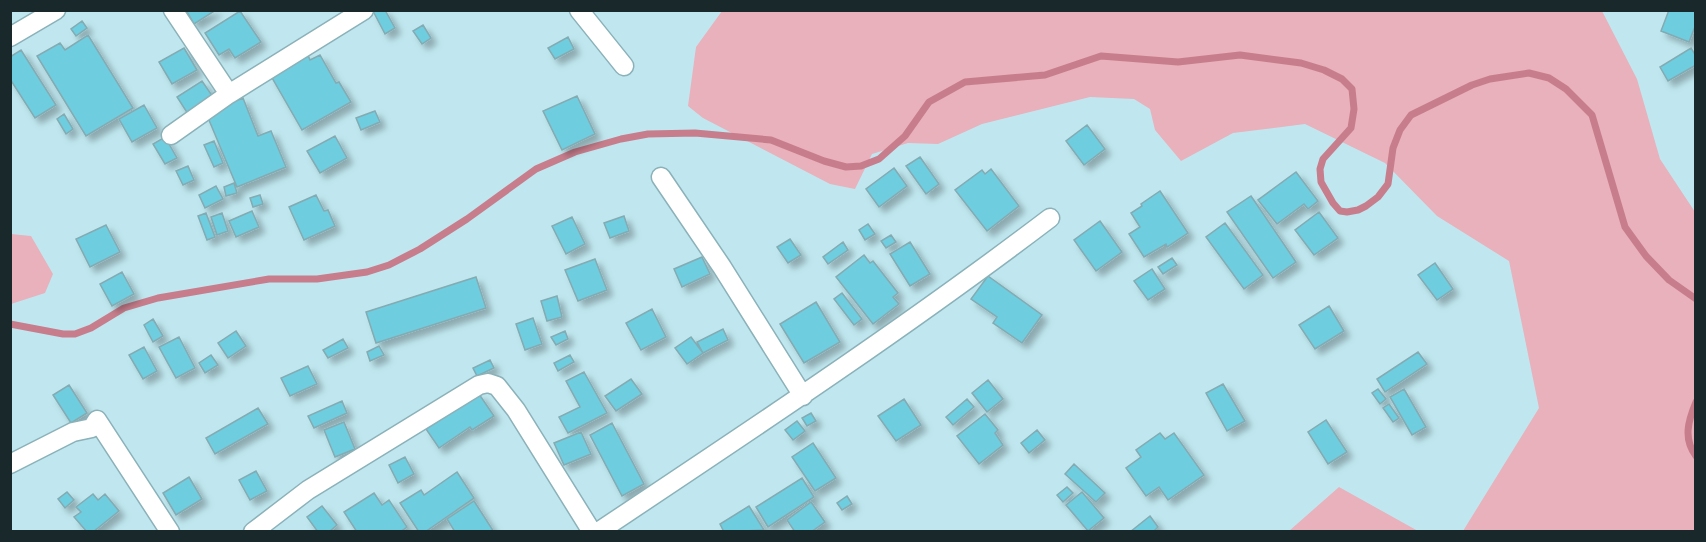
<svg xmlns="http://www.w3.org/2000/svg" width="1706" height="542" viewBox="0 0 1706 542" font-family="'Source Serif 4',serif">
	<defs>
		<filter id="shadow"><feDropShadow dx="5.5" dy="5.5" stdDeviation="3" flood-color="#0004"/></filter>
	</defs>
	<rect width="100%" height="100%" fill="#c0e7ef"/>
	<path fill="#e8b1bb" d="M722,11H1602L1637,79L1660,159L1695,212V531H1463L1539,408L1509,261L1437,216L1385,163L1305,124L1233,133L1181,161L1155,130L1150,109L1134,99L1090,97L982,124L938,144L908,143L872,154L855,189L830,184L703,118L688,106L696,47Z
		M11,234L31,236L53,274L45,293L11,304Z
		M1339,487L1418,531H1289Z"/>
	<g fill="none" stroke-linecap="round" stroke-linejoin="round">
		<path stroke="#c77d8c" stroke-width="7" d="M10,324L63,334H75L91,328L124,308L158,298L269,279H317L367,272L389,265L420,249L467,219L536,169L575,152L621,139L648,134L695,133L771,140L824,161L846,167L861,166L879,159L905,136L929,102L965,82L1045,75L1101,56L1178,62L1240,55L1301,63L1324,70L1342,79L1352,89L1354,109L1351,128L1323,159L1320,169L1321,182L1333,203L1340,211L1347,212L1358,210L1366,206L1378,197L1388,184L1393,148L1400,130L1411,115L1472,85L1490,79L1529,73L1549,78L1566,89L1592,115L1625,227L1646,256L1669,280L1696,299
			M1696,402C1688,421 1683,439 1696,456"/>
	</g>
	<path fill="#6ecdde" stroke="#84aab2" stroke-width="1.5" filter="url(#shadow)" d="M186,10H216L194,24Z
		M385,10L395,28L385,34L373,11Z
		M1669,10H1696V24L1689,42L1661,31Z
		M240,11L261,42L235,58L229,49L219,55L205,33Z
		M82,21L87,28L76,36L71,29Z
		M423,25L431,38L422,44L413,31Z
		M88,35L133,108L86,136L37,56L60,43L65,50Z
		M568,37L574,49L555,59L548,48Z
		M184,48L197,70L172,84L159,62Z
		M1691,48L1696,56V65L1668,81L1660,67Z
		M21,50L56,105L35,118L10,79V57Z
		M308,55L310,60L320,55L336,83L339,82L351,102L302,130L271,76Z
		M202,81L213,97L188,114L177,97Z
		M577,96L595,134L562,150L543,111Z
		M243,98L258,136L271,131L286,167L237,187L206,113Z
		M144,105L157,128L132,142L119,119Z
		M375,111L380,122L361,130L356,118Z
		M64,114L73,129L66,134L57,119Z
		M1087,125L1105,149L1084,165L1066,141Z
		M335,136L347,158L320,173L307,151Z
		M165,137L177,158L165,164L153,144Z
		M214,141L223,163L214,167L204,145Z
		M920,157L939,184L926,194L906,166Z
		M188,166L194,180L183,185L176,171Z
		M894,168L907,186L879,207L866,189Z
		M991,169L1019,206L987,231L955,190L982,170L985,174Z
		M1296,172L1318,201L1308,209L1304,204L1277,224L1258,200Z
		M234,183L237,193L226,196L224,187Z
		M216,186L223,199L205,208L199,195Z
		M1160,191L1188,233L1167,247L1166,244L1144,257L1129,234L1140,227L1131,213L1142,206L1141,204Z
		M260,195L263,204L253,207L250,198Z
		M316,195L324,211L328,210L335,226L304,240L289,207Z
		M1251,196L1296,262L1273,278L1227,212Z
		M252,211L259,227L236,237L229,221Z
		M1319,212L1338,238L1314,255L1295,230Z
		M206,213L215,237L207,240L198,216Z
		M222,213L228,231L217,235L211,217Z
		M624,216L629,231L610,238L604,223Z
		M572,217L585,244L566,254L552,226Z
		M1100,221L1122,252L1096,271L1074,240Z
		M1225,223L1263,275L1244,289L1206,237Z
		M868,224L875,234L865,240L859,230Z
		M106,225L120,252L90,267L76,239Z
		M891,235L896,242L886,248L881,241Z
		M790,239L801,255L788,263L777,247Z
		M843,242L848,250L828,264L823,257Z
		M910,242L930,274L910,286L890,254Z
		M864,255L870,263L873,261L898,293L893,297L899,304L873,324L836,277Z
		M702,257L710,274L682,287L674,269Z
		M1172,258L1177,265L1163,274L1158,267Z
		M595,259L607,290L578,301L565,270Z
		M1435,263L1453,289L1437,300L1418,275Z
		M1152,269L1165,289L1148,300L1134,281Z
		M122,272L134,294L112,306L100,284Z
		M988,276L1042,315L1022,343L993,323L997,317L971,299Z
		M476,277L486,308L376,343L366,312Z
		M842,293L862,319L854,325L834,299Z
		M557,296L562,317L547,321L541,301Z
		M816,302L840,342L804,363L780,324Z
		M1329,306L1344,331L1315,349L1299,325Z
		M652,309L666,337L641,350L626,323Z
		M533,318L542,344L525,350L516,324Z
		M153,319L163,336L153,342L144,325Z
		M723,329L728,340L703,353L697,342Z
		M236,331L246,346L228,358L218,343Z
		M565,331L568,339L556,345L551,337Z
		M179,337L195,368L176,378L159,347Z
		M691,337L703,353L687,364L675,348Z
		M343,339L348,348L328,358L323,350Z
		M379,346L384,355L370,361L367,352Z
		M144,347L157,371L143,379L129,355Z
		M1418,352L1427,364L1385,392L1377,379Z
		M211,355L218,365L205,373L199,363Z
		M570,355L574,362L558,371L554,363Z
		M490,360L494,368L477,376L473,368Z
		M308,366L317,384L290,396L281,378Z
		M584,372L607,413L568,433L559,417L580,407L566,381Z
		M631,379L642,394L616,411L605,396Z
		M988,380L1003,399L987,412L972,393Z
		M1223,384L1245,421L1227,431L1206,393Z
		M69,385L87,413L71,423L53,395Z
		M1378,389L1386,399L1380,404L1372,393Z
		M1404,389L1426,427L1412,435L1390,397Z
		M479,394L494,416L472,430L470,427L439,448L426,429Z
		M904,399L921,425L896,441L878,416Z
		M967,399L974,407L953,425L946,417Z
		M342,401L347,413L314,428L308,416Z
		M1389,404L1399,418L1393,422L1383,408Z
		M258,408L268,424L215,454L206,438Z
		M811,413L816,421L807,426L802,418Z
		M985,414L998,430L995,433L1003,445L979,464L957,436Z
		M1326,420L1347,452L1328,464L1308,432Z
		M797,421L805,431L793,440L785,430Z
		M344,422L355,449L335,457L324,430Z
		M612,423L644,484L622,496L590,435Z
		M1037,430L1045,440L1029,453L1021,443Z
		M581,432L591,454L564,465L554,443Z
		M1160,433L1165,439L1174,433L1204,475L1168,500L1159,487L1146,496L1126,468L1141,457L1136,450Z
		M813,443L836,478L815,491L792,457Z
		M405,457L414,474L398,483L389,465Z
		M1074,464L1105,493L1096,502L1065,474Z
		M256,471L267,491L250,500L239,480Z
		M457,472L474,498L425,532H419L400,503L421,490L424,495Z
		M189,477L202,499L176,515L163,493Z
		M802,478L814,497L768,527L756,507Z
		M1067,487L1073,493L1063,502L1057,495Z
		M67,492L74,500L65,508L58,499Z
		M1082,492L1104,518L1088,531L1066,505Z
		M374,493L382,505L389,500L407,527L400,532H357L344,512Z
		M93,494L98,500L105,494L119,511L93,532H87L74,517L81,512L76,507Z
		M847,496L852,504L842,510L837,503Z
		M474,501L494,532H455L447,519Z
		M811,502L825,522L811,532H795L787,520Z
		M322,506L337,525L329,532H318L307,517Z
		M749,506L764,530L724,532L720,524Z
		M1150,516L1158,527L1153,532H1130Z"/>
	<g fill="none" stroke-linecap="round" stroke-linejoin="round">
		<g stroke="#8bb1b9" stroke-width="21">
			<path id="street" d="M173,10L229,94
				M579,10L624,66
				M10,37L56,10
				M171,135L229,94L364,10
				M661,177L722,267L803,396
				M10,464L73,432L92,428L97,420L170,532
				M253,532L308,490L479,385L488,383L497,386L516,410L592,532
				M598,532C751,430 904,329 1050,218"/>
		</g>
		<use href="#street" stroke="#fff" stroke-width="18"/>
	</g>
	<rect width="1706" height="542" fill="none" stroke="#19282b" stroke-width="24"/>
</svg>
